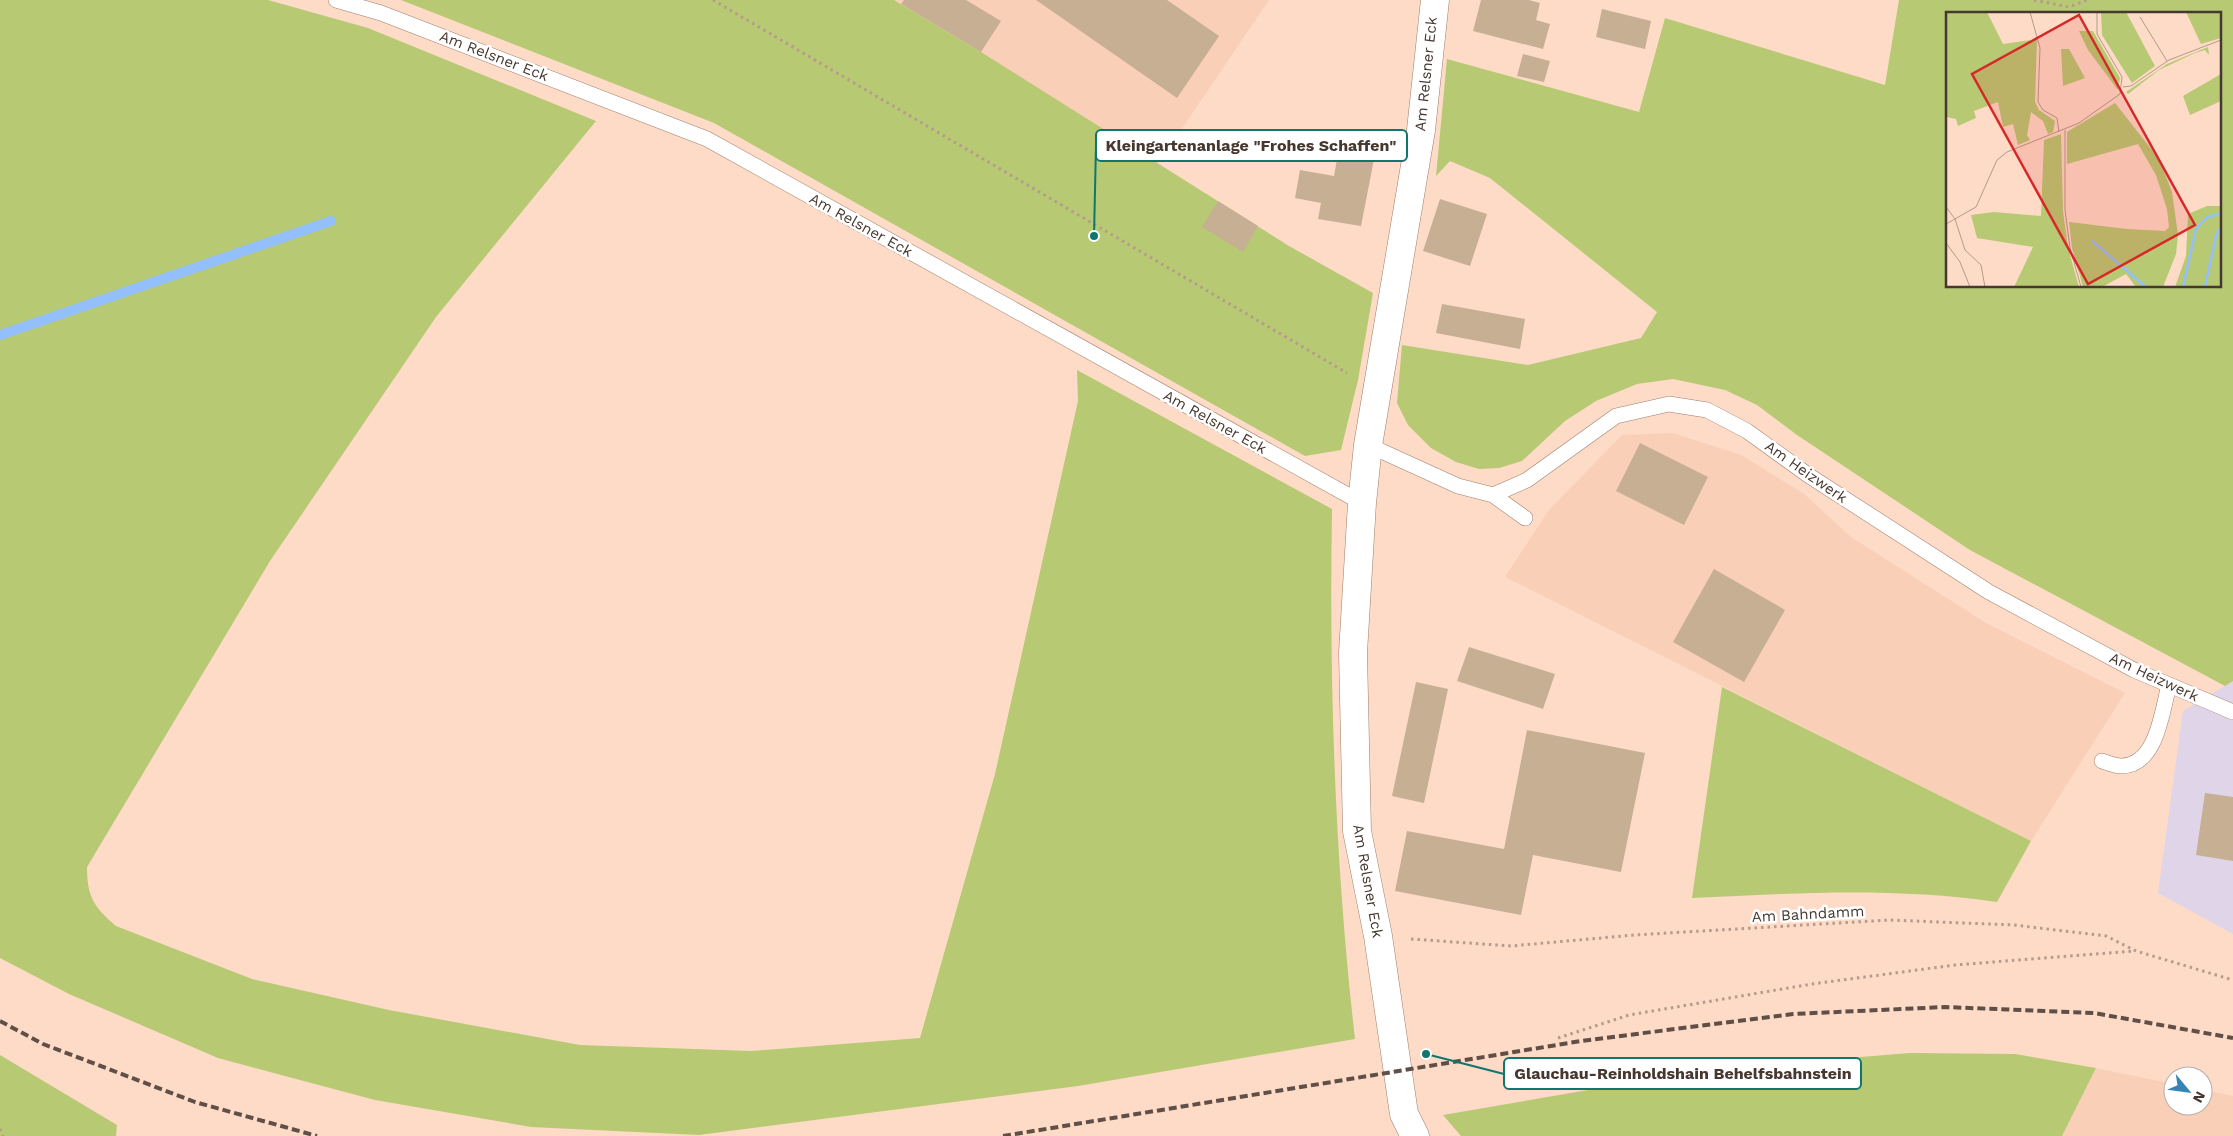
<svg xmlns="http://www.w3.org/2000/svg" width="2233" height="1136" viewBox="0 0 2233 1136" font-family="'Work Sans',sans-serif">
	<rect width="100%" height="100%" fill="#fedbc7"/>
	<path fill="#f9cfb7" d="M894,0H1269L1158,164L981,52Z
		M1673,433L1741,455L1803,493L1851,537L1986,623L2125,693L2031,841L1505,577L1549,510L1622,435Z
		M2096,1068L2173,1084V1106H2203V1090L2233,1096V1136H2062Z"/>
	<path fill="#e0d4e8" d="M2233,681V934L2158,893L2183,711Z"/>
	<path fill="#b7c973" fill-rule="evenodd" d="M0,0H268L368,28L596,121L436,317L270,561L87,867C87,897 94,907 116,926L252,979L389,1010L580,1045L751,1051L920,1038L995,774L1078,401L1077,370L1332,509C1329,684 1335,865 1355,1039L1078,1086L699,1135L531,1127L375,1100L218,1058L69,994L0,958Z
		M401,0H894L981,52L1289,246L1373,293L1358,380L1341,450L1305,456L714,123Z
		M1899,0H2233V681L2225,686L1970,550L1797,435L1757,405L1725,390L1673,379L1637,384L1596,401L1565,421L1522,461L1499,468L1479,469L1456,462L1431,448L1408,425L1397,403L1402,345L1528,365L1641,338L1657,312L1490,178L1450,161L1436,176L1447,59L1639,112L1665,18L1885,85ZM1947,14H2219V286H1947Z
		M1722,687L2031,841L1997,902C1895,887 1794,893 1692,898Z
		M1910,1053L2015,1054L2096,1068L2062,1136H1461L1443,1115L1623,1084L1787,1063Z
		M0,1055L117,1125L116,1136H0Z"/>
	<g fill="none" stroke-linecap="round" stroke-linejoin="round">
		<path stroke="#93c0fd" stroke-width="10" d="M0,335L331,221"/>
	</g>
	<path fill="#c6af93" d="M904,0H966L1001,21L981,52L901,4Z
		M1036,0H1167L1219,36L1177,98Z
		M1481,0H1529L1540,3L1536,20L1550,24L1543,49L1473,31Z
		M1602,9L1651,21L1645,49L1596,37Z
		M1523,54L1550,61L1544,82L1517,76Z
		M1341,137L1377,144L1361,226L1318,219L1321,203L1295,198L1300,170L1334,176Z
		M1440,199L1487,214L1470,266L1423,251Z
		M1218,201L1258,226L1243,252L1202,227Z
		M1442,304L1525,319L1520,349L1436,333Z
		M1640,443L1708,477L1684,525L1616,491Z
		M1714,569L1785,610L1744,682L1673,642Z
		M1469,647L1555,674L1543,709L1457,681Z
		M1416,682L1448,689L1424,803L1392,796Z
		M1527,730L1645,753L1621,872L1533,855L1521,915L1395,891L1407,831L1504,849Z
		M2205,793L2233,797V861L2196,855Z"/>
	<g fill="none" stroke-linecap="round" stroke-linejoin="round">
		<g stroke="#9e7e6c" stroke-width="16">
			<path id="service" d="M336,0L381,13L707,139L1362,503
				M1368,445L1458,486L1493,495L1527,480L1616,416L1669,404L1707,410L1747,431L1808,475L1989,592L2134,670L2233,712
				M1493,495L1525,518
				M2102,761C2108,763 2115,766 2121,766C2157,766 2162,711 2169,685"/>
		</g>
		<g stroke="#9e7e6c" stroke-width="29">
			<path id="tertiary" d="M1415,1136L1404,1114L1378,936L1357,831L1353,653L1362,503L1368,445L1421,130L1435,0"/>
		</g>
		<path stroke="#b69b8c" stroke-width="3" stroke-dasharray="2.5 4" stroke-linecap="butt" d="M713,0L1347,373
			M2034,0L2069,7L2087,0
			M1411,939L1511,946L1634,935L1889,920L2014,925L2106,936L2136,951L2233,980
			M1558,1038L1629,1015L1812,984L1955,965L2134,951
			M0,1129L3,1136"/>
		<use href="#service" stroke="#fff" stroke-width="15"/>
		<use href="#tertiary" stroke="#fff" stroke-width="28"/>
		<path stroke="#604f46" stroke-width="4" stroke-dasharray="8 4" stroke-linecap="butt" d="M0,1021L43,1044L195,1102L317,1136
			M1003,1136L1581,1041L1793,1014L1945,1007L2094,1013L2233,1038"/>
	</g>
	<g text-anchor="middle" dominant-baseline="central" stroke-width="5" stroke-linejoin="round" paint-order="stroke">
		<g font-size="15" fill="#463830" stroke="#fff">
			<text transform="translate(494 56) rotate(21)">Am Relsner Eck</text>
			<text transform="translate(1426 74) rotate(-84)">Am Relsner Eck</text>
			<text transform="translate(861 225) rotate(29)">Am Relsner Eck</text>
			<text transform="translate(1215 422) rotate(29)">Am Relsner Eck</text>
			<text transform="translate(1806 472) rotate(35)">Am Heizwerk</text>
			<text transform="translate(2154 677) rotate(25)">Am Heizwerk</text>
			<text transform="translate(1368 881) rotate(80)">Am Relsner Eck</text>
			<text transform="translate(1808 914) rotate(-3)">Am Bahndamm</text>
		</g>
	</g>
	<g transform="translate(1946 12)">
		<rect width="275" height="275" fill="#fedbc7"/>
		<path d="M0,0H41L57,32L91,27L89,90L93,98L109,109L107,120L102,122L97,109L85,100L81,123L84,128L72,133L67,112L57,115L52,90L28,99L30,106L12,114L10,107L0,105ZM155,0H180L209,54L186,71L156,23ZM240,0H275V26L255,32ZM133,19H147L174,66L172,78L142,38ZM262,35L263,43L259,38L249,41L213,58L182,82L180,80L221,52ZM115,37H123L139,66L117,74ZM275,62V89L244,103L237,84ZM169,91L213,147L226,180L232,223L230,242L217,275H190L180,262L156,275H137L126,236L123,210L181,217L219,219L223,215L221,197L210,163L192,132L121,152V120ZM115,122L117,199L122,236L133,275H68L87,235L31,226L25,203L48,200L95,204L98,128ZM261,194H275V275H229L240,244L242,202Z" fill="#b7c973"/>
		<path fill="none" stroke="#93c0fd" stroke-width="2.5" d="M146,229L200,275M237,275L250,217L260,206L275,201M259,275L270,223L275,216"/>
		<path fill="none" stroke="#b49a8b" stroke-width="1" d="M84,0L94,36L92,90L97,98L111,106L113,120M194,5L221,49M177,75L185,74L223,48L275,28M119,118V198L124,236L135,275M0,195L9,207L19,238L35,253L39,275M0,212L30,195L51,148L61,140L133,111L174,82L176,65L151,22V0M0,231L14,250L24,275"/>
		<path fill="#d62828" fill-opacity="0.15" stroke="#d62828" stroke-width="2.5" d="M133,3L249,213L142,272L26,62Z"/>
		<rect width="275" height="275" fill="none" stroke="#463830" stroke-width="2.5"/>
	</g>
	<path fill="none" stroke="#0f766e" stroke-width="2" d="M1094 236L1096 145M1426 1054L1504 1074"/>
	<g fill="#0f766e" stroke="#fff" stroke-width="2">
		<circle cx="1094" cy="236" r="5"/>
		<circle cx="1426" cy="1054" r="5"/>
	</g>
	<g fill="#fff" stroke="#0f766e" stroke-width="2">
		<rect x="1096" y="130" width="311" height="31" rx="5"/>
		<rect x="1504" y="1058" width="357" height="31" rx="5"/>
	</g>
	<g font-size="16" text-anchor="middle" font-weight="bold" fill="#463830">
		<text x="1251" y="151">Kleingartenanlage "Frohes Schaffen"</text>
		<text x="1683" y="1079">Glauchau-Reinholdshain Behelfsbahnstein</text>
	</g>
	<g transform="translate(2188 1091) rotate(119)"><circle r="24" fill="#ffffff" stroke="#b5afac"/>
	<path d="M0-4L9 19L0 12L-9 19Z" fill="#3684b6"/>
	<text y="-8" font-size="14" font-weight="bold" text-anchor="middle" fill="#463830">N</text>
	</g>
</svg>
